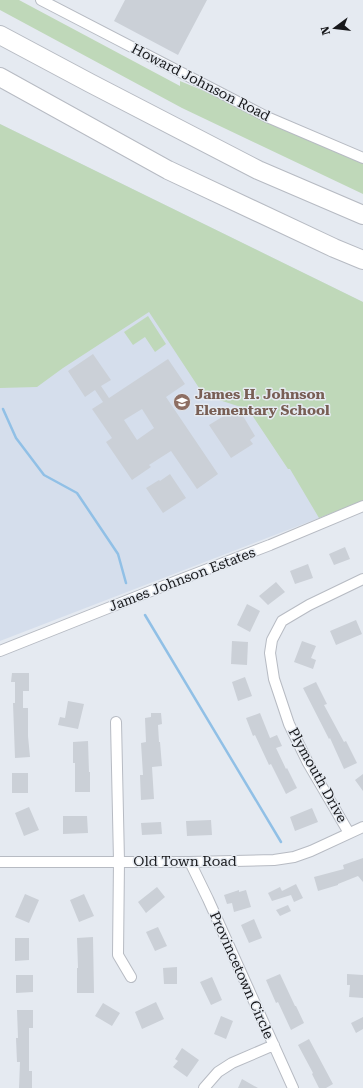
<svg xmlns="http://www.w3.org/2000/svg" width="363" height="1088" viewBox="0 0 363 1088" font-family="'Roboto Serif',serif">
	<rect width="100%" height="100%" fill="#e5eaf1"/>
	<path fill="#d5deec" d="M0,124L363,302V501L0,641Z"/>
	<path fill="#bfd8b9" d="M0,0H19L180,86V81L363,157V194L182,108L0,10Z
		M0,124L363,302V501L319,518L290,469H288L252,415H255L253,411L210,397H205L149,312L63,368L37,387L0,388Z
		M148,316L166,344L155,352L145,337L133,345L124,332Z"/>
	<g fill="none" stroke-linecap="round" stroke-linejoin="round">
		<path stroke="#91c0e6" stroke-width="2.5" d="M3,409L16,438L44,475L77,493L118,554L126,583
			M145,615L281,842"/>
	</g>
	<path fill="#cbd0d7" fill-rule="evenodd" d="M125,0H207L178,55L114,21Z
		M93,354L111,380L101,386L109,398L168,359L185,384L166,397L218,474L197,489L171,451L149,465L151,467L132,480L106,442L112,438L92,409L103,402L95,390L85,397L68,371ZM142,409L154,428L137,440L124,420Z
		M232,411L235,414L240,411L255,436L250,440L253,444L231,458L209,425Z
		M170,474L186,498L163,513L146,488L159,480L160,481Z
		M345,547L350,559L334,565L329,554Z
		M308,564L313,578L295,584L290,571Z
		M276,582L285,592L268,605L259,596Z
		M247,604L260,611L250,632L237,625Z
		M356,620L362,634L336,645L330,631Z
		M232,641L248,642L247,665L231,664Z
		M302,641L316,646L311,658L316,660L313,669L294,662Z
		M12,673H29V691H23V708H28V736L30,757L15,758L13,703H15V682H11Z
		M245,677L252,696L238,701L232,682Z
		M316,682L327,704L324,705L344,742L346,741L357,763L344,769L330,738L329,739L303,688Z
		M68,701L84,704L78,729L58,725L60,717L65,718Z
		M151,713H161L162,724L158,725L159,742H160L162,766L152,767L154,799L141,800L140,775H143L141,743L146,742L145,718L151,717Z
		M260,713L270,738L277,735L282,746L276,748L286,769L287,768L297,788L286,794L271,764L269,765L255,735L253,736L246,718Z
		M88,741L89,772H90V792H75V763H73V742Z
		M12,773H28V793H12Z
		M363,774V791L355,780Z
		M29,807L39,830L24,836L15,813Z
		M312,808L318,822L295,831L290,817Z
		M63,816H87L88,833L63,834Z
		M211,820L212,835L187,836L186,821Z
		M161,822L162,834L142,835L141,823Z
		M363,858V882L358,876L338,884V885L318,891L314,877L344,869L343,865Z
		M296,884L303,898L294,902L291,895L272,901L268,893L280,887L282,891Z
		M157,887L165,897L146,913L138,902Z
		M239,890V892L246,890L251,907L234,912L232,903L227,904L224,895Z
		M25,894L39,900L29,923L15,917Z
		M84,894L94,916L79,922L70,900Z
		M288,905L291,911L280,916L276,910Z
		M254,919L262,938L249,943L241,925Z
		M158,927L167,946L155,951L146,932Z
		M93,937L94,993H77V968H78L77,938Z
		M15,938H29V960L15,961Z
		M177,967V984H164L163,968Z
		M280,974L295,1006H296L304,1023L291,1030L278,1002L276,1003L266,980Z
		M347,974L363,975V998L349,997L350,985H347Z
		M16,975H33V992L16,993Z
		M212,977L222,1000L211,1005L200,982Z
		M156,1002L164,1019L142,1029L135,1012Z
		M103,1003L120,1013L112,1026L95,1016Z
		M17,1010H33V1028H29V1071H32V1088H19L20,1062H17L16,1038H18Z
		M221,1016L233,1021L226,1039L214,1034Z
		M363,1017V1029L356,1033L351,1023Z
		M309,1039L333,1084L326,1088H319L312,1074L313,1073L298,1045Z
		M182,1048L199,1060L187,1077L173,1067L178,1061L175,1059Z
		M242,1079L258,1088H238Z"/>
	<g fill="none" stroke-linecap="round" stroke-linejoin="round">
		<g stroke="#b7bbc3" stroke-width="12">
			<path id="street" d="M41,0L267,117L363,158
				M0,651L156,589L270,545L363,506
				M116,722L119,861L118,955L131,977
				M349,833L308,763L289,724L274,679L270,653L272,640L282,621L309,605L363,579
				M0,862H190L274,860L294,857L311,851L363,827
				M190,862L208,899L293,1088
				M204,1088L218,1072L232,1063L274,1045"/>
		</g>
		<g stroke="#b7bbc3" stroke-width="20">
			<path id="highway" d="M0,35L90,83L258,170L363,215
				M0,77L168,170L334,248L363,260"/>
		</g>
		<use href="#street" stroke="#fff" stroke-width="10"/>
		<use href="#highway" stroke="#fff" stroke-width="18"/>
	</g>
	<defs>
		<g id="school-disc" transform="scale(0.9)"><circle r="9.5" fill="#8d6e63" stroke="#e5eaf1"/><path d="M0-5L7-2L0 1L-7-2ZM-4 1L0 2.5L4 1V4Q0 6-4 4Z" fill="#fff"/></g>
	</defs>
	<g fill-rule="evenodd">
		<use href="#school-disc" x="182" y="402"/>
	</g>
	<g text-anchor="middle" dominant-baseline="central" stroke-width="3" stroke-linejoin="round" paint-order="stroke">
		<g font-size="14" fill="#17181b" stroke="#e5eaf1">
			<text transform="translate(201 82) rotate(27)">Howard Johnson Road</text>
			<text transform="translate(182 579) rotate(-21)">James Johnson Estates</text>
			<text transform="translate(318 775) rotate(61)">Plymouth Drive</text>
			<text x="185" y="861">Old Town Road</text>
			<text transform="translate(242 975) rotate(66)">Provincetown Circle</text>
		</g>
		<g font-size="14" font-weight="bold" fill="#785e54" stroke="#e5eaf1" text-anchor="start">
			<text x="195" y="394">James H. Johnson<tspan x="195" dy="16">Elementary School</tspan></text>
		</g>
	</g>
	<g transform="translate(335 28) rotate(255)" stroke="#e5eaf1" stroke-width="3" paint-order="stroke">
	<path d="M0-3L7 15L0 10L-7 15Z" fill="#17181b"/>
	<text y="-6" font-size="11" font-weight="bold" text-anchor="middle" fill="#17181b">N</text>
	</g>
</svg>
